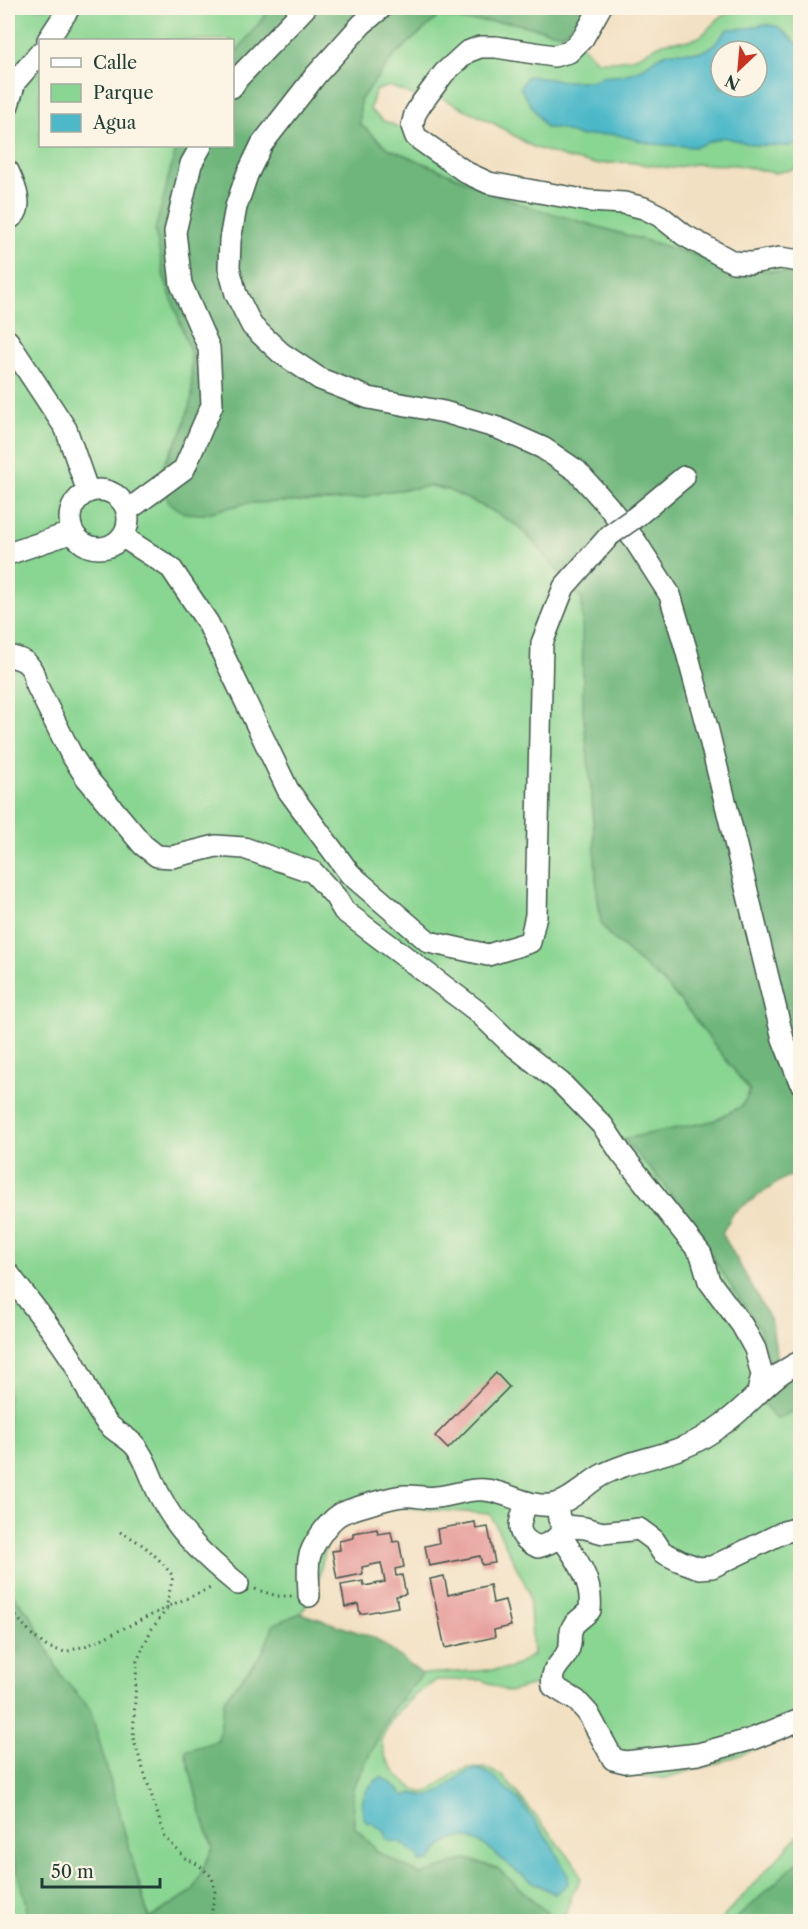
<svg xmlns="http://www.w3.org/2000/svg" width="808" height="1929" viewBox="0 0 808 1929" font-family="'Libre Caslon Text',serif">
	<rect width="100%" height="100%" fill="#fcf5e5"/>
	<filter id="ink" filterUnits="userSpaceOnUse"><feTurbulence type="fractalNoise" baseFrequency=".0167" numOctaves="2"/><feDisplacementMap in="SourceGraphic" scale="12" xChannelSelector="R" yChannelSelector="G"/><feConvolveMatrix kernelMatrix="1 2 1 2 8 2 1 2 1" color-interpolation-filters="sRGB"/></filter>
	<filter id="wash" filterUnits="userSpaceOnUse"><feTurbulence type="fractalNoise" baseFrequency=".008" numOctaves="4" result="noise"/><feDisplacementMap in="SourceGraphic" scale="24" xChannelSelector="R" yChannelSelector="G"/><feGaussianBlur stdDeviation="1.35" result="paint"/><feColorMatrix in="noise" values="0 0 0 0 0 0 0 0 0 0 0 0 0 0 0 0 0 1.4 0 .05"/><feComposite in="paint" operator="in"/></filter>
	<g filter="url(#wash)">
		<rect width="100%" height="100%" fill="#f2e0c2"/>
		<path fill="#89d592" stroke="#548963" stroke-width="1.5" fill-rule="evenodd" d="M8,8H271L233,56L232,40H40V146H177L167,181L164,277L191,354L192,397L182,432L165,461L203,514L247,503L328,501L363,498L382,492L431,486L448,490L491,510L518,526L531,539L583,600V709L592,796L597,891L601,923L609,935L663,982L684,1005L750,1091L742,1106L713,1121L624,1139L664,1184L759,1328L770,1367L775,1419L800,1408V1732L721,1762L665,1778L626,1775L603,1753L579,1708L546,1682L509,1692L482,1680H437L412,1697L392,1719L381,1740L385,1757L398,1776L413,1788L423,1793L431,1790L455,1773L468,1768L484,1767L503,1776L576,1865L581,1879L571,1897L565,1915L570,1921H556L497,1868L466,1859L421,1875L379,1853L354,1826L352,1790L392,1710L422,1674L509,1669L533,1655L529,1592L490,1514L398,1507L341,1524L327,1542L315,1594L301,1613L274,1624L262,1654L225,1698L218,1741L185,1751L201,1813L213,1847L193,1891L149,1919L90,1709L61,1676L31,1616L8,1589Z
			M593,8L582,45L597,61C610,62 624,61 638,56C648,52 655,45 667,42C678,40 691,43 702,35C711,28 715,18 727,14C741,8 785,13 800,16V168L775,173L737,165L695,164L672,168L626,162L595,164L570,159L533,147L495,124L434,94L418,97L389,86L375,91L370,110L384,121L421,136L476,172L588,196L735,257L800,251V274L740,268L523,205L388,148L360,124V100L393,57L439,16L468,21L509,22L561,34ZM721,51H757V87H721Z
			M800,1834V1860L734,1921L719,1922Z
			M8,1843L27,1903L25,1921H8Z"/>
		<path fill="#6eb67c" stroke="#467a58" stroke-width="1.5" d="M271,8H593L562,34L509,22L468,21L439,16L393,57L360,100V124L388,148L523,205L740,268L800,274V1175L786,1177L734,1212L722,1233L772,1323L777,1361L800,1352V1408L775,1419L763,1403L770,1367L759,1328L664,1184L623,1139L713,1121L742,1106L750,1091L684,1005L663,982L609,935L601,923L597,891L592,796L583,709L582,600L531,539L518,526L491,510L448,490L431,486L382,492L363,498L328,501L247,503L203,514L184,513L171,504L166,497L163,487L162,469L182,432L192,397L191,354L164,277L155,230L177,146H232L233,56Z
			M8,1589L31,1616L61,1676L90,1709L149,1919L193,1891L213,1847L201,1813L185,1751L218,1741L225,1698L262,1654L274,1624L301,1613L375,1638L422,1674L392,1710L352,1790L354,1826L379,1853L421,1875L466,1859L497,1868L556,1921H25L27,1903L8,1843Z
			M800,1860V1921H734Z"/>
		<path fill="#4cb8c8" stroke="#367a7e" stroke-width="1.5" fill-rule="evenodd" d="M764,24L779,27L800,46V144L789,146L755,145L723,137L695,147L652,144L614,134L579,136L558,128H546L520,88L527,76L565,81H594L600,77L624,75L640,70L658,57L670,52H701L713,46L728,29L750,28ZM721,51H757V87H721Z
			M478,1769L491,1775L520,1801L550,1842L568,1876V1884L555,1894L549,1891C536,1883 521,1876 510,1866C480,1841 458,1818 430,1861L420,1862L419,1856L401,1842L390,1841L386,1838V1833L371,1822L367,1823C356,1806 365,1786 381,1777L389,1781L405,1796L413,1793C444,1806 448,1773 478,1769Z"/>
		<g id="blocks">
			<path fill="#e49594" d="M496,1373L509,1387L448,1449L435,1436Z
				M475,1522L476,1529L488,1527L495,1563L482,1565L480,1556L429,1566L425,1546L439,1543L437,1529Z
				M377,1529L378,1534L391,1532L393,1542L399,1541L404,1567L395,1569L396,1576L402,1575L406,1594L396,1596L398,1607L360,1614L358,1604L345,1607L341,1585L363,1581L364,1586L385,1582L381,1563L362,1567L363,1574L337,1579L332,1551L340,1550L339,1541L353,1538V1533Z
				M444,1576L448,1595L490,1585L493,1603L505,1600L511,1626L494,1630L495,1637L445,1648L430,1579Z"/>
		</g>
	</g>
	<g filter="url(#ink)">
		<use href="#blocks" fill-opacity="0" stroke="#3f5549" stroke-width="1.5"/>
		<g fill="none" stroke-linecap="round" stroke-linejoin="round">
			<g stroke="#3f5549" stroke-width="24">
				<path id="minor" d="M381,8L362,24L316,75L262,144L247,175L236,207L230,240L229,268L236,294L252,326L281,353L320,379L369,398L444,412L498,428L543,448L577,471L608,506L636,542L670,595L686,649L708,731L783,1039L800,1082
					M600,8L583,38L569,52L554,56L496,47H480L467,52L444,73L421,104L415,114L412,126L416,137L467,173L489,183L589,201L624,203L644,208L660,216L684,235L733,262L751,263L780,258L800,261
					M48,40L69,8
					M232,87L238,78L305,8
					M8,105L15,82L40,53
					M8,171C14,184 27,212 8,219
					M8,341L66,429L88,492
					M70 519a29 29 0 1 1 58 0a29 29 0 1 1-58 0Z
					M128,510L184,469L212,405L209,348L181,284L175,232L191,164L201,146
					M637,516L684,477
					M123,537L171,568L208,623L288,790L350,874L429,942L488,955L530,942L536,915L542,643L564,587L610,535
					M8,554L73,532
					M8,656C26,659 33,665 36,684L71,754L86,777L143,845L157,856L172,857L216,846L244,848L313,872L335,896L344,911L477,1011L509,1042L561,1083L603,1126L621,1153L701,1254L709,1281L742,1325L755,1349L762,1375L758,1392
					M8,1273C29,1302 54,1330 73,1361C85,1381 92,1406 108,1424C116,1433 128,1437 136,1447C148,1462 151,1480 160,1496C178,1532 207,1559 238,1584
					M527,1502C518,1525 514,1536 538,1547C552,1543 558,1539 565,1526
					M557,1504L559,1519L565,1526L585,1528L603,1533L639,1529L654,1540L662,1552L680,1561L699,1568L712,1567L784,1532L800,1528
					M560,1535C577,1560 593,1579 590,1610C585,1616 577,1620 573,1626C569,1633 571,1637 570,1644C567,1663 549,1665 553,1686L577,1701L588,1713L613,1759L625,1762L698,1754L752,1739L800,1720
					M309,1596C309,1584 307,1571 309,1559C311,1546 328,1522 339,1515C346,1510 395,1496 404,1496C415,1495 425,1499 436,1497C453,1496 468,1488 485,1490C509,1492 531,1510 556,1504C573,1500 587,1483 602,1475C628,1461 657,1458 684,1447C697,1442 711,1433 723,1424C751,1405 769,1376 800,1362"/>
			</g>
			<path stroke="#3f5549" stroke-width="3" stroke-dasharray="1.5 4.5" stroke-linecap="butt" d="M120,1532C145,1544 156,1555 173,1576L166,1608
				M255,1589L277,1596H292
				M8,1607L33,1636L47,1647L65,1652L91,1644L168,1607
				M8,1892L15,1922
				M210,1922L215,1891L212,1877L199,1865L185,1858L165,1837L133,1738L137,1661L151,1630L169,1606L213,1587
				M800,1922V1920"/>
			<use href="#minor" stroke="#fff" stroke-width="21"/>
			<g stroke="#3f5549" stroke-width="24" stroke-linecap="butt">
				<path id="minor-bridge" d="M610,535L637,516"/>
			</g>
			<use href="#minor-bridge" stroke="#fff" stroke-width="21"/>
		</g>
	</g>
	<rect width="808" height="1929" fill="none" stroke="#fcf5e5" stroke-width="30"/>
	<rect x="39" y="39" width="195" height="108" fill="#fcf5e5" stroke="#a4ab9e" stroke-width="1.5"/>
	<rect x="51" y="58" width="30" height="9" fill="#ffffff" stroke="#a4ab9e" stroke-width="1.5"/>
	<text x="93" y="69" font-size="18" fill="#1f3d34">Calle</text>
	<rect x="51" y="84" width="30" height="18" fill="#89d592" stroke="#a4ab9e" stroke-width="1.5"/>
	<text x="93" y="99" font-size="18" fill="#1f3d34">Parque</text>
	<rect x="51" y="114" width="30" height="18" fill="#4cb8c8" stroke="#a4ab9e" stroke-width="1.5"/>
	<text x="93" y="129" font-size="18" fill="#1f3d34">Agua</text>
	<g transform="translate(739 69) rotate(206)"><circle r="28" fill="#fcf5e5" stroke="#a4ab9e" stroke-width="1.5"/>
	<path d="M0-4.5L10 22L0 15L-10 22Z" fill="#c8321e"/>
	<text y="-9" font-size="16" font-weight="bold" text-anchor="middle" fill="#1f3d34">N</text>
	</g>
	<path d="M42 1878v9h118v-9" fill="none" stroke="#1f3d34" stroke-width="3"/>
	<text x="51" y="1878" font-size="18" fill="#1f3d34" stroke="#fcf5e5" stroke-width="4.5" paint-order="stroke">50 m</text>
</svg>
